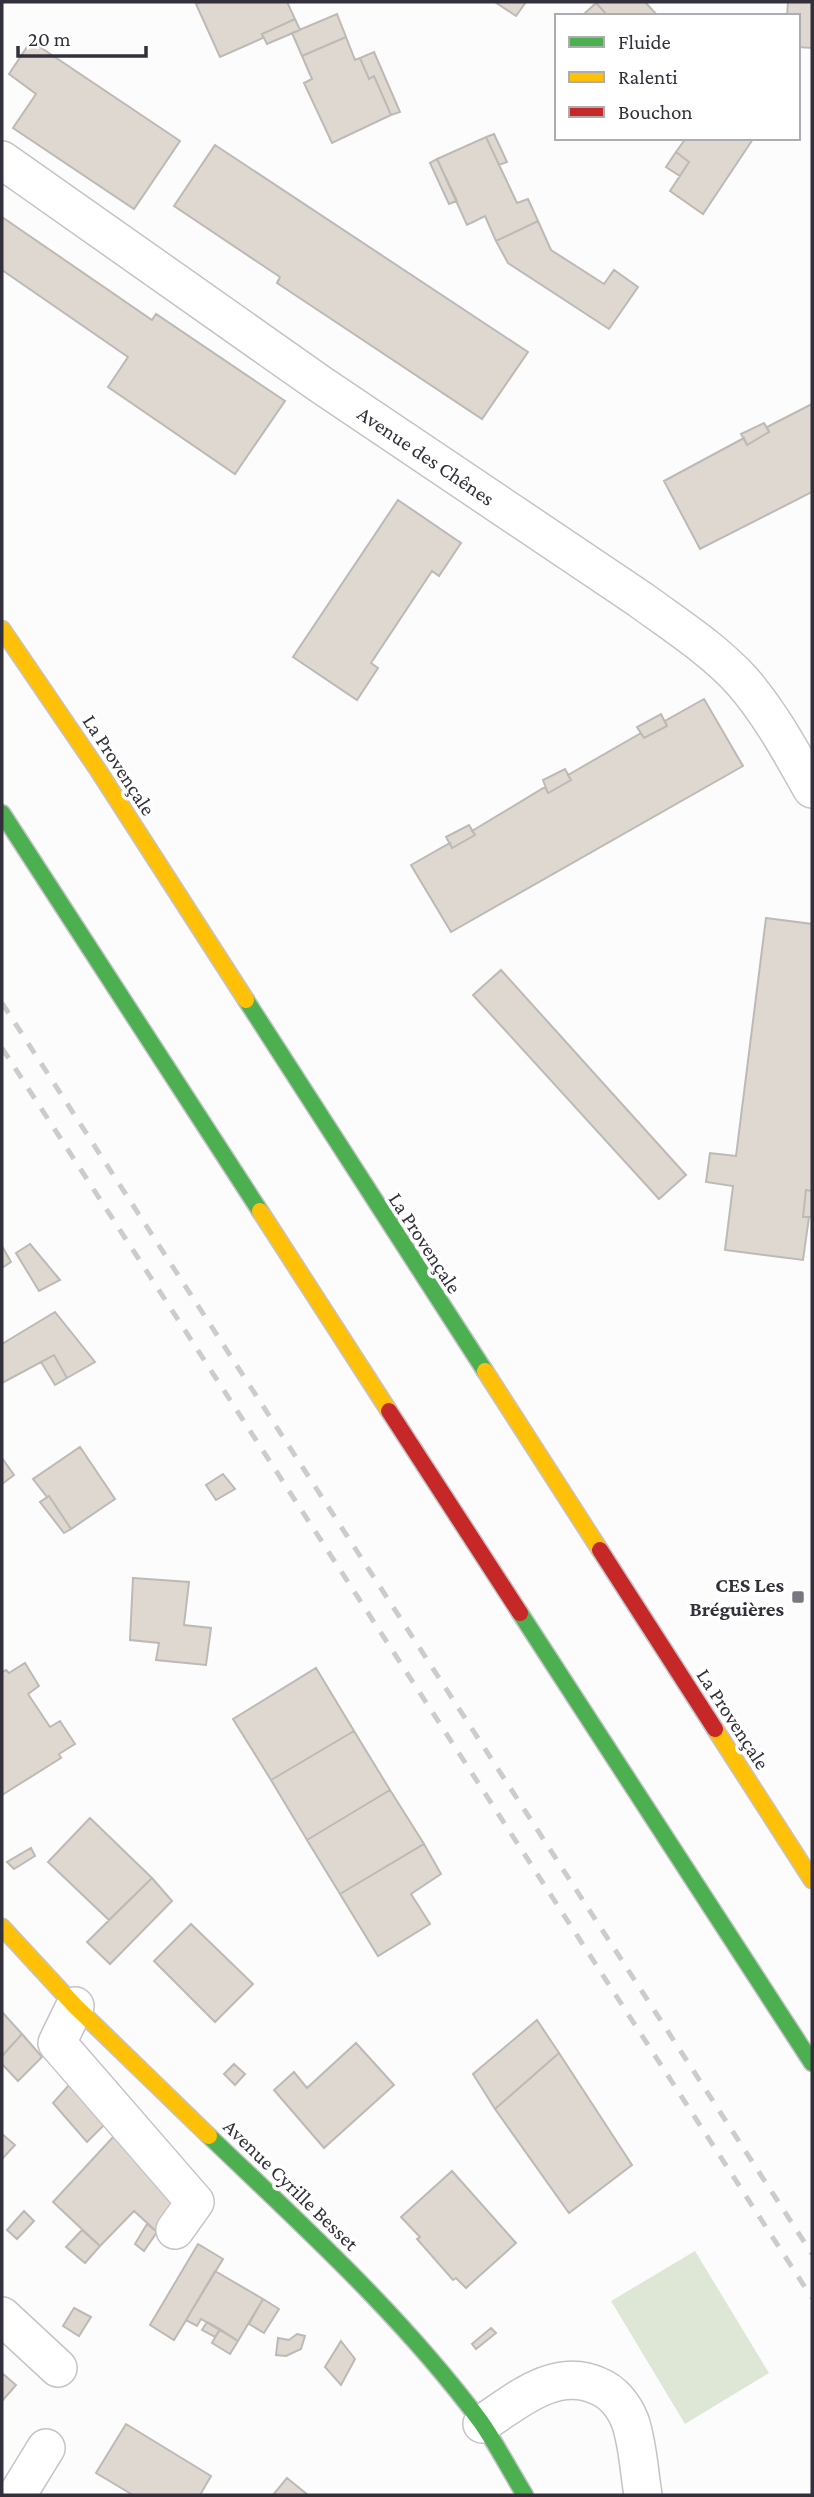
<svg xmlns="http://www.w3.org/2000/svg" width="814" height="2497" viewBox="0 0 814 2497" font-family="'Crimson Pro',serif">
	<rect width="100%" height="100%" fill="#fcfcfc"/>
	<path fill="#dee7d6" d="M695,2251L769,2373L685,2424L611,2301Z"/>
	<path fill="#dfd8d1" stroke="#bdb9b5" stroke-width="2" d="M201,2H287L295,19L262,34L263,38L220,57L196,4Z
		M495,2H526L516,16Z
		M595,2H645L658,16H608Z
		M788,2H812V48L798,47V16H787Z
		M596,3L608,16H588L585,13Z
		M337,14L346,37L302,56L292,33Z
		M295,19L300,30L267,44L262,34Z
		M346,37L355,60L360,58L369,79L374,76L391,115L332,143L304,83L312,79L302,56Z
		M31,41L180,141L134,209L13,128L36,94L9,74Z
		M374,52L400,112L391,115L374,76L369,79L360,58Z
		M494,134L507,162L499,165L486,137Z
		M486,137L517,203L528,199L538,221L496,241L485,216L467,225L437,159Z
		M686,138L753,139L703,214L670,191L689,162L676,152Z
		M215,145L528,352L482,419L277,283L280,277L174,206Z
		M676,152L689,162L680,176L666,167Z
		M437,159L457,201L449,204L430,163Z
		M2,217L152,320L156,314L285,401L235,474L108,387L128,357L2,270Z
		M538,221L551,250L604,284L614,270L638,287L609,329L508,263L496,241Z
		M812,404V492L700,549L664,481L744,438L747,445L769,432L767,427Z
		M764,423L769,432L747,445L741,434Z
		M398,500L461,543L439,576L432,571L371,663L378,668L357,700L293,657Z
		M704,699L743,766L451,932L411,865L450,843L452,848L475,835L472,831L545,787L548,793L571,780L568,775L641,733L644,738L667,726L665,721Z
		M661,714L667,726L644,738L637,727Z
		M565,769L571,780L548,793L543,780Z
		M469,825L475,835L452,848L446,837Z
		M766,918L812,924V1191L806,1190L803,1217H809L803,1260L725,1250L733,1186L706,1182L710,1153L736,1156Z
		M501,970L686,1175L659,1199L473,995Z
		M806,1190L812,1191V1217H803Z
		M30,1244L60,1280L39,1291L16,1253Z
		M2,1246L11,1262L2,1268Z
		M55,1312L95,1362L67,1378L54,1355L2,1383V1344Z
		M54,1355L67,1378L55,1385L41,1362Z
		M80,1447L115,1499L71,1529L49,1496L47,1497L33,1479Z
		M2,1458L14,1475L2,1484Z
		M223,1474L235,1489L216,1500L206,1485Z
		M49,1496L71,1529L64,1533L40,1502Z
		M133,1578L189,1582L184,1625L211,1628L206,1665L156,1660L159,1643L130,1640Z
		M25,1663L39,1686L28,1694L50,1727L60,1721L75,1744L59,1754L61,1758L2,1795V1672L6,1670L9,1673Z
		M316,1668L354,1731L271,1780L233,1719Z
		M354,1731L390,1790L307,1840L271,1780Z
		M390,1790L424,1844L340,1894L307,1840Z
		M90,1818L152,1878L109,1920L48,1862Z
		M424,1844L441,1874L411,1894L430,1924L378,1956L340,1894Z
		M31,1848L35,1856L14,1869L7,1862Z
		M152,1878L172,1901L110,1964L87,1942Z
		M191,1924L253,1984L215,2022L154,1961Z
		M2,2012L22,2034L2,2056Z
		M537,2020L559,2053L495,2109L473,2074Z
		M22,2034L42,2057L18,2081L2,2064V2056Z
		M356,2043L394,2085L324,2148L274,2090L294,2072L307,2088Z
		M559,2053L632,2165L569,2213L495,2109Z
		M234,2064L245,2074L235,2085L224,2074Z
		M69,2085L104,2125L87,2142L53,2103Z
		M2,2134L15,2145L2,2159Z
		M114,2136L176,2205L157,2232L134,2211L100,2246L53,2202Z
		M452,2171L516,2243L466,2288L456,2278L453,2280L417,2239L420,2237L401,2217Z
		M24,2211L34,2221L17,2239L7,2230Z
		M147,2224L157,2232L144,2251L135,2244Z
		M82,2230L100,2246L85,2263L66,2247Z
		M198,2244L223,2259L174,2340L150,2325Z
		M215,2271L263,2299L238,2341L201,2319L197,2326L186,2320Z
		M263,2299L279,2309L264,2333L249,2324Z
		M74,2308L91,2317L79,2336L63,2326Z
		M207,2322L220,2329L215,2337L202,2330Z
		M491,2328L496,2333L476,2349L472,2344Z
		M220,2329L238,2341L230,2354L212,2343Z
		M297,2334L305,2336L301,2349L286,2356L276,2355L278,2338L289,2340Z
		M341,2341L355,2359L341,2385L325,2367Z
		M2,2373L16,2385L3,2400L2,2399Z
		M126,2424L211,2476L200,2495H133L96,2473Z
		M287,2478L308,2495H273Z"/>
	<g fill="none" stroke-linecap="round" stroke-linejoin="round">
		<g stroke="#c4c3c8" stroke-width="40">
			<path id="street" d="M2,160L320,384L641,600C675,625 713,649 742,681C770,713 791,752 812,789
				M75,2006L57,2043L195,2202L175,2230
				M2,2316L58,2368
				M482,2424C515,2402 556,2366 598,2386C613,2392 624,2406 630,2421C638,2444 639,2471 643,2495
				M17,2495L46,2448"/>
		</g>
		<g stroke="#c4c3c8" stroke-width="19">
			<path id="fast" d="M2,813L260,1211
				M246,1000L485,1371
				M520,1613L812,2063
				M209,2136C304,2227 402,2316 481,2422C497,2445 510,2471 525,2495"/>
		</g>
		<g stroke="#c4c3c8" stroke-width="19">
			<path id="slow" d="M2,629L98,770L246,1000
				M260,1211L389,1411
				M485,1371L600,1550
				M715,1729L812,1880
				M2,1927L75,2006L209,2136"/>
		</g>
		<g stroke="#c4c3c8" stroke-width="19">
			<path id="jam" d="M389,1411L520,1613
				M600,1550L715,1729"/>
		</g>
		<use href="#street" stroke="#fff" stroke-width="37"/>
		<use href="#fast" stroke="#4caf50" stroke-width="16"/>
		<use href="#slow" stroke="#ffc107" stroke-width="16"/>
		<use href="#jam" stroke="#c62828" stroke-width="16"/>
		<path stroke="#cccccd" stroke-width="5" stroke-dasharray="12 12" stroke-linecap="butt" d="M2,1003L812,2254
			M2,1048L812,2298"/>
	</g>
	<rect fill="#79777f" stroke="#fff" stroke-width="2.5" x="791" y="1590" width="14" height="14" rx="3.5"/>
	<g text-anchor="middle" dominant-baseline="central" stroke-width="7" stroke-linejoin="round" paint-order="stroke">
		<g font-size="21" fill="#33303c" stroke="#fff">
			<text transform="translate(426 456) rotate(34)">Avenue des Chênes</text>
			<text transform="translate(119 765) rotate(57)">La Provençale</text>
			<text transform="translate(425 1243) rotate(57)">La Provençale</text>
			<text transform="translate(733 1719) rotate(57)">La Provençale</text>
			<text transform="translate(291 2185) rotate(44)">Avenue Cyrille Besset</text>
		</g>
		<g font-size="21" font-weight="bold" fill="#33303c" stroke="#fff" text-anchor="end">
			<text x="784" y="1585">CES Les<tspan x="784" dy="24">Bréguières</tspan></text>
		</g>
	</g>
	<rect width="814" height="2497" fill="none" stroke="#33303c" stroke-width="7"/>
	<rect x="555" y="14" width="245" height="126" fill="#ffffff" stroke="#adacb1" stroke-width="2"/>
	<rect x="569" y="37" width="35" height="10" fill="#4caf50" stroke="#adacb1" stroke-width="2"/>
	<text x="618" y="49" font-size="21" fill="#33303c">Fluide</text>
	<rect x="569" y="72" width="35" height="10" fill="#ffc107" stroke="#adacb1" stroke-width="2"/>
	<text x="618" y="84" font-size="21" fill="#33303c">Ralenti</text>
	<rect x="569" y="107" width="35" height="10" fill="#c62828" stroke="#adacb1" stroke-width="2"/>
	<text x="618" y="119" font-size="21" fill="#33303c">Bouchon</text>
	<path d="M18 46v10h128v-10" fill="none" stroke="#33303c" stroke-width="3.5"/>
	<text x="28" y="46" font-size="21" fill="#33303c" stroke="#ffffff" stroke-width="5" paint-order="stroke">20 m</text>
</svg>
